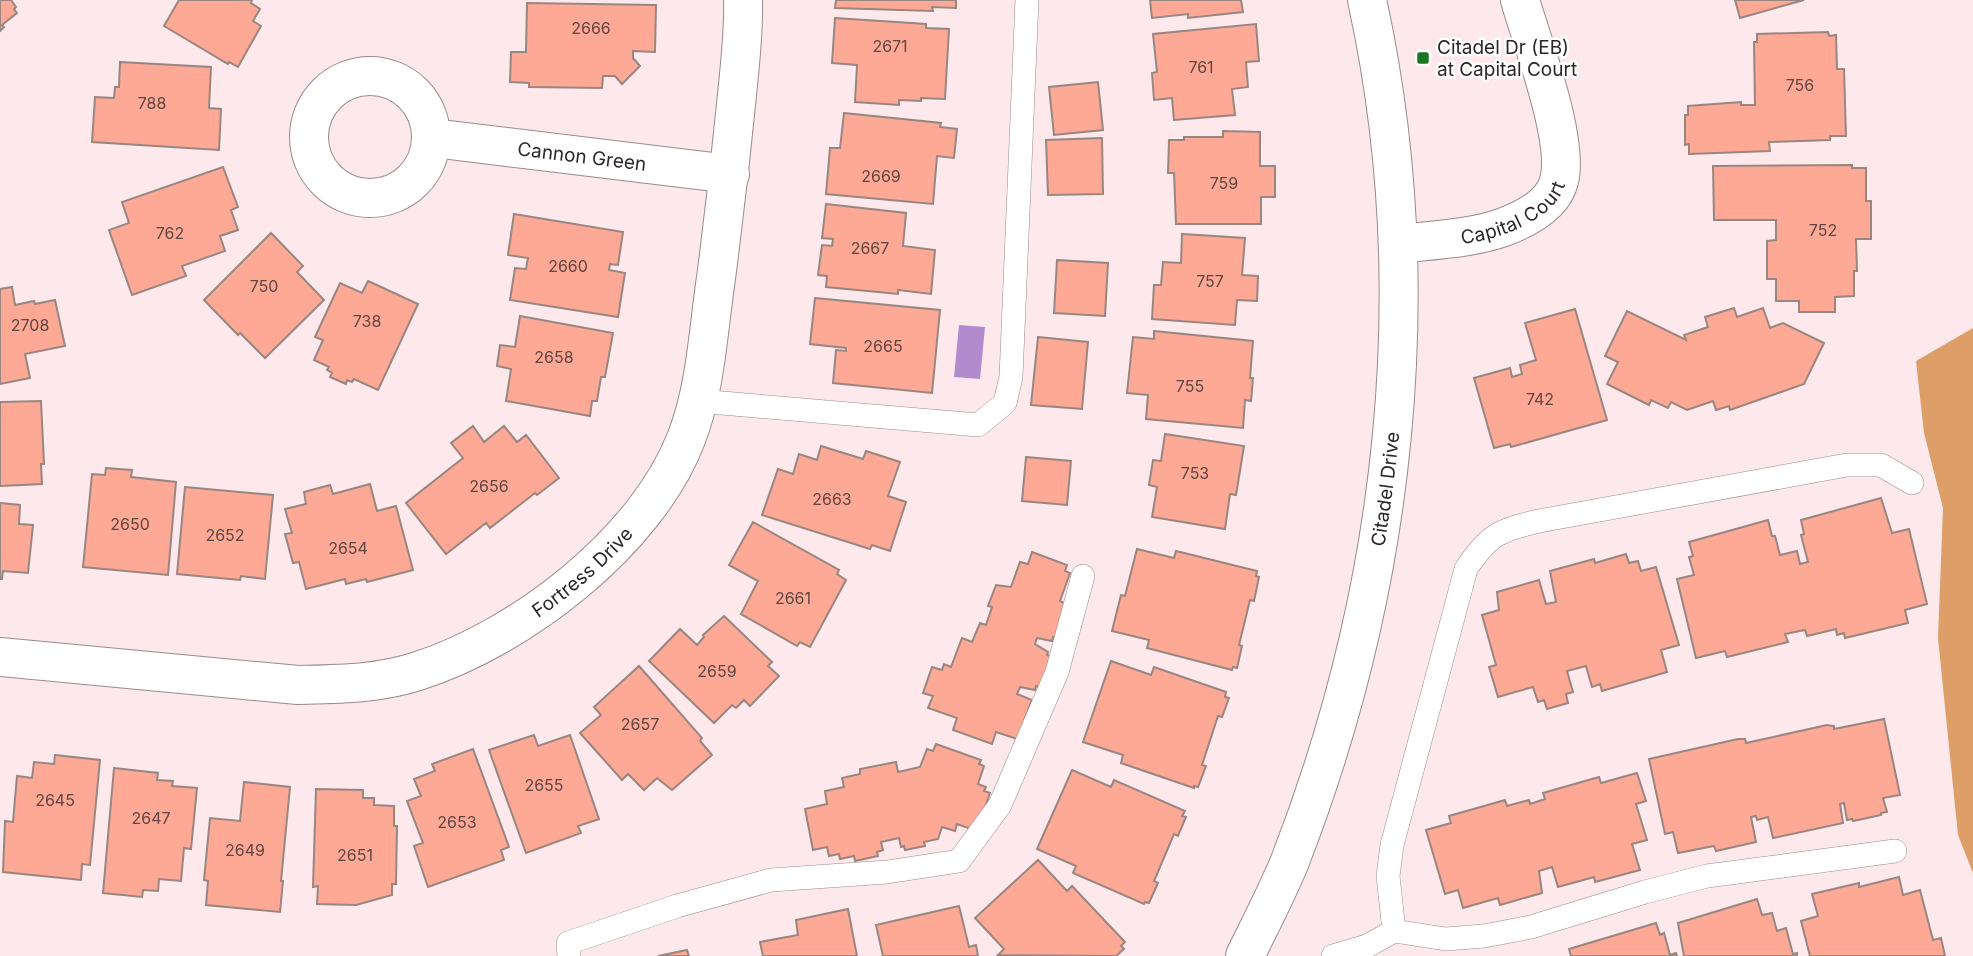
<svg xmlns="http://www.w3.org/2000/svg" width="1973" height="956" viewBox="0 0 1973 956" font-family="Inter,sans-serif">
	<rect width="100%" height="100%" fill="#fde8eb"/>
	<path fill="#de9e67" d="M1973,328V873L1958,835L1938,638L1943,508L1924,433L1916,361Z"/>
	<path fill="#b28bcf" d="M959,325L985,327L980,379L954,377Z"/>
	<path fill="#fea995" stroke="#998681" stroke-width="2" d="M0,0H11L16,7L14,9L17,13L2,25L4,27L0,31Z
		M179,0H252L251,3L260,9L253,21L261,26L238,67L229,62L228,64L164,26Z
		M836,0H956V8L932,7L933,11L835,8Z
		M1150,0H1241L1243,12L1188,18V14L1152,18Z
		M1735,0H1804L1740,18Z
		M527,3L656,5L655,52L633,51V58L640,66L622,84L615,76H603L602,88L529,87V83L510,82L511,52H526Z
		M835,18L926,24V28L949,29L945,99L921,98V101L899,100V105L855,102L857,65L832,63Z
		M1256,24L1259,61L1246,62L1248,87L1232,89L1235,115L1174,120L1172,98L1154,100L1152,73L1157,72L1153,34Z
		M1828,32L1829,36L1836,35L1837,69H1844L1846,136H1830V140L1769,142L1770,151L1689,154V144L1685,145V115H1688V106L1741,102V105H1755L1754,42H1757V34Z
		M120,62L211,67L209,108L221,109L219,150L92,142L95,97L114,98L115,87H119Z
		M1098,82L1103,130L1054,135L1049,87Z
		M844,113L941,123L940,127L957,129L954,158L937,156L933,204L826,194L830,148H840Z
		M1223,131L1260,132V166H1275V197H1261V224H1176L1174,173H1168L1169,140H1184V137H1223Z
		M1102,138L1103,194L1048,195L1046,140Z
		M1852,165V168H1866V201H1871V239H1856L1857,271H1854V296L1835,297V312H1799V301H1776V279H1767V241L1776,240V220H1714L1713,166Z
		M223,167L238,207L231,210L238,230L220,236L225,251L182,266L186,276L132,295L109,230L129,223L122,202Z
		M826,204L906,213L903,246L935,250L931,294L898,290V294L826,287L827,276L818,275L822,245L832,246L833,239L822,238Z
		M514,214L623,232L618,265L610,264L609,270L625,273L618,317L510,300L515,268L526,269L528,258L508,255Z
		M271,233L303,266L297,272L324,300L265,358L240,333L238,335L204,300Z
		M1182,234L1245,238L1242,275L1258,276L1257,301L1237,300L1235,325L1152,319L1154,285H1161L1163,262L1181,263Z
		M1057,260L1108,263L1105,316L1054,313Z
		M368,281L418,304L378,390L354,379L352,382L347,380L346,384L330,377L332,373L327,370L329,367L314,360L323,340L315,337L340,283L362,293Z
		M12,287L15,305L34,301L35,304L55,300L65,346L25,354L30,378L0,384V289Z
		M815,298L940,310L932,393L833,383L836,350L846,351V348L810,344Z
		M1734,308L1737,317L1763,308L1770,328L1783,323L1824,343L1804,384L1730,410L1729,406L1716,410L1713,401L1687,410L1671,402L1668,408L1651,400L1649,405L1607,384L1618,362L1605,356L1627,311L1686,340L1684,335L1708,327L1705,317Z
		M1575,309L1607,420L1511,447L1510,444L1494,448L1474,378L1510,368L1512,377L1522,374L1520,365L1536,360L1525,323Z
		M520,316L613,333L605,377H601L597,401H592L590,416L506,401L511,369L497,366L500,345L515,347Z
		M1154,331L1253,341L1250,378H1253L1251,401L1245,400L1243,428L1146,419L1148,395L1127,393L1133,337L1154,339Z
		M1038,337L1088,342L1082,409L1031,405Z
		M41,401L44,464H41L42,484L0,486V402Z
		M473,426L484,442L504,426L517,442L526,435L559,478L537,495L535,493L490,528L486,523L446,554L406,503L463,458L451,443Z
		M1165,434L1244,446L1236,495L1230,494L1225,529L1152,517L1157,487L1149,485L1153,460L1161,461Z
		M821,446L863,459L866,451L900,462L888,496L906,502L890,551L872,545L870,549L762,515L778,469L793,474L799,454L817,460Z
		M1026,457L1071,461L1067,505L1022,501Z
		M106,468L132,470L131,477L176,482L168,575L83,567L92,474L105,475Z
		M370,484L377,511L396,506L413,570L367,582L366,579L346,584L345,579L306,589L299,562L293,563L285,534L292,533L285,509L306,504L304,492L330,485L333,494Z
		M185,487L273,495L265,579L241,576L240,580L177,574Z
		M1881,498L1892,533L1909,529L1927,604L1905,610L1908,623L1845,638L1844,633L1837,635L1836,629L1807,636L1805,630L1785,634L1788,642L1727,657L1725,651L1696,658L1677,579L1694,575L1689,557L1693,556L1689,542L1768,520L1772,536H1775L1780,555L1797,551L1800,564L1808,562L1801,535L1804,534L1801,520Z
		M0,503L20,505L19,524L33,525L28,573L3,571L2,579H0Z
		M753,522L839,570L837,574L846,580L810,647L800,642L797,646L741,614L758,581L729,565Z
		M1137,549L1174,558L1176,551L1257,571L1256,576L1259,577L1254,601L1250,600L1239,645L1242,646L1237,668L1233,667L1232,670L1147,648L1149,640L1112,631L1121,595L1125,596Z
		M1032,552L1067,565L1065,571L1070,573L1060,601L1066,604L1060,639L1053,637L1052,641L1037,638L1035,644L1048,652L1047,655L1053,657L1042,688L1036,686L1035,690L1020,687L1017,694L1032,700L1017,739L996,732L992,744L953,730L957,718L928,708L933,696L923,693L932,667L942,670L944,664L951,667L962,638L972,642L980,623L986,625L992,607L988,606L996,585L1011,587L1020,562L1028,564Z
		M1626,554L1629,563L1638,561L1641,571L1656,567L1679,645L1661,650L1667,672L1602,691L1600,684L1592,687L1586,666L1567,671L1573,692L1566,694L1568,703L1547,709L1544,700L1538,702L1533,687L1498,697L1489,667L1496,665L1482,615L1499,610L1497,592L1539,580L1546,604L1556,602L1550,571L1594,559L1595,563Z
		M724,616L772,662L768,666L779,676L750,706L744,700L736,708L732,705L714,723L649,661L680,629L697,645L704,637L703,635Z
		M1111,661L1151,675L1154,667L1226,692L1225,697L1229,698L1222,717L1218,716L1202,765L1206,766L1198,787L1194,786V788L1121,763L1123,755L1083,742Z
		M639,666L702,738L700,741L712,755L672,790L657,778L644,790L628,774L622,780L580,733L601,715L594,707Z
		M1884,719L1900,795L1883,798L1887,812L1881,813V815L1853,821L1852,819L1847,820L1844,803L1840,804L1843,823L1773,838L1768,817L1757,820L1756,816L1751,817L1756,842L1716,851L1714,846L1678,853L1673,832L1665,834L1649,759L1738,739H1745L1746,743L1827,725L1834,726V729Z
		M534,735L538,746L570,735L599,819L578,826L581,833L526,853L489,750Z
		M936,744L981,760L979,764L984,766L978,784L986,787L984,791L990,793L979,825L971,829L957,824L955,831L942,827L938,839L924,842L925,846L905,850L904,846L901,847L899,838L881,842L883,850L877,852L878,856L855,861L854,856L840,859L839,854L829,856L827,847L813,850L805,809L827,804L825,791L844,787L842,778L860,774V769L896,762L898,772L920,767L927,749L933,751Z
		M473,749L509,847L501,850L504,860L428,887L414,846L423,843L407,801L421,796L414,779L435,771L432,764Z
		M55,755L100,760L90,865L82,864L81,880L3,872L5,821L13,822L17,776L32,778L34,762L54,764Z
		M114,768L158,773L157,780L173,781L172,786L197,788L191,849L184,848L181,881L159,879L158,891L143,890L142,897L103,893Z
		M1072,770L1111,787L1114,780L1185,811L1182,816L1186,817L1178,836L1174,834L1154,881L1158,883L1149,903L1145,902L1144,904L1073,873L1076,866L1037,849Z
		M1637,773L1646,801L1636,804L1647,840L1632,844L1640,870L1595,882L1594,877L1558,887L1552,867L1539,871L1542,893L1500,905L1498,898L1463,908L1458,890L1445,894L1426,830L1451,823L1449,816L1505,800L1507,806L1529,800L1530,804L1545,799L1543,793L1599,777L1601,783Z
		M244,782L290,787L281,881H283L280,912L206,905L208,881L204,880L210,818L240,821Z
		M316,789L363,790V798H374V805L394,806V826H397L396,884H392V895L356,905L317,904L318,886L313,887Z
		M1038,860L1067,891L1072,886L1125,942L1121,946L1124,949L1116,956L998,955L1004,949L975,918Z
		M1899,877L1903,895L1920,890L1933,940L1941,938L1945,956H1810L1801,921L1818,916L1812,894L1859,883V887Z
		M1757,899L1762,915L1772,913L1777,931L1786,928L1793,954L1797,953V956H1684L1678,923Z
		M959,906L969,947L976,945L978,956H883L876,925Z
		M848,909L857,956H763L760,942L798,935L796,920Z
		M1656,923L1660,935L1664,933L1670,955L1676,953L1677,956H1571L1569,949Z
		M687,950L689,956H658Z"/>
	<g fill="none" stroke-linecap="round" stroke-linejoin="round">
		<g stroke="#9c898c" stroke-width="24">
			<path id="service" d="M699,401L978,425L1005,403L1011,377L1027,0
				M1394,931L1446,939L1484,936L1531,927L1645,892L1707,876L1895,851
				M569,956L568,943L677,906L771,880L887,872L959,861L1000,805L1057,672L1083,576
				M1333,956L1367,946L1394,931L1388,876L1392,845L1466,569C1489,534 1500,530 1539,521L1847,465H1881L1912,483"/>
		</g>
		<g stroke="#9c898c" stroke-width="40">
			<g id="minor">
				<circle cx="370" cy="137" r="61"/>
				<path id="s1" d="M433,138L730,174"/>
				<path id="s2" d="M1398,244C1433,240 1471,239 1504,227C1525,219 1553,205 1559,181C1570,141 1532,42 1520,0"/>
				<path id="s3" d="M0,657L298,685C339,684 379,684 418,671C521,638 646,542 686,439C706,388 708,332 716,278C724,217 731,156 737,95C740,63 744,32 743,0"/>
			</g>
		</g>
		<g stroke="#9c898c" stroke-width="40">
			<g id="tertiary">
				<path id="s4" d="M1245,956C1260,925 1277,893 1290,861C1396,588 1430,287 1367,0"/>
			</g>
		</g>
		<use href="#service" stroke="#fff" stroke-width="23"/>
		<use href="#minor" stroke="#fff" stroke-width="38"/>
		<use href="#tertiary" stroke="#fff" stroke-width="38"/>
	</g>
	<rect fill="#1b7523" stroke="#fff" stroke-width="2.5" x="1416" y="51" width="14" height="14" rx="3.5"/>
	<g text-anchor="middle" dominant-baseline="central" stroke-width="5" stroke-linejoin="round" paint-order="stroke">
		<g font-size="16" fill="#614642">
			<text x="591" y="28">2666</text>
			<text x="890" y="46">2671</text>
			<text x="1201" y="67">761</text>
			<text x="1800" y="85">756</text>
			<text x="152" y="103">788</text>
			<text x="881" y="176">2669</text>
			<text x="1224" y="183">759</text>
			<text x="1823" y="230">752</text>
			<text x="170" y="233">762</text>
			<text x="870" y="248">2667</text>
			<text x="568" y="266">2660</text>
			<text x="1210" y="281">757</text>
			<text x="264" y="286">750</text>
			<text x="367" y="321">738</text>
			<text x="30" y="325">2708</text>
			<text x="883" y="346">2665</text>
			<text x="554" y="357">2658</text>
			<text x="1190" y="386">755</text>
			<text x="1540" y="399">742</text>
			<text x="1195" y="473">753</text>
			<text x="489" y="486">2656</text>
			<text x="832" y="499">2663</text>
			<text x="130" y="524">2650</text>
			<text x="225" y="535">2652</text>
			<text x="348" y="548">2654</text>
			<text x="793" y="598">2661</text>
			<text x="717" y="671">2659</text>
			<text x="640" y="724">2657</text>
			<text x="544" y="785">2655</text>
			<text x="55" y="800">2645</text>
			<text x="151" y="818">2647</text>
			<text x="457" y="822">2653</text>
			<text x="245" y="850">2649</text>
			<text x="355" y="855">2651</text>
		</g>
		<g font-size="19" fill="#2d2527" stroke="#fff" text-anchor="start">
			<text x="1437" y="47">Citadel Dr (EB)<tspan x="1437" dy="22">at Capital Court</tspan></text>
		</g>
		<g font-size="19" fill="#2d2527" stroke="#fff">
			<text stroke="none"><textPath href="#s1" startOffset="150">Cannon Green</textPath></text>
			<text stroke="none"><textPath href="#s2" startOffset="122">Capital Court</textPath></text>
			<text stroke="none"><textPath href="#s4" startOffset="490">Citadel Drive</textPath></text>
			<text stroke="none"><textPath href="#s3" startOffset="614">Fortress Drive</textPath></text>
		</g>
	</g>
</svg>
